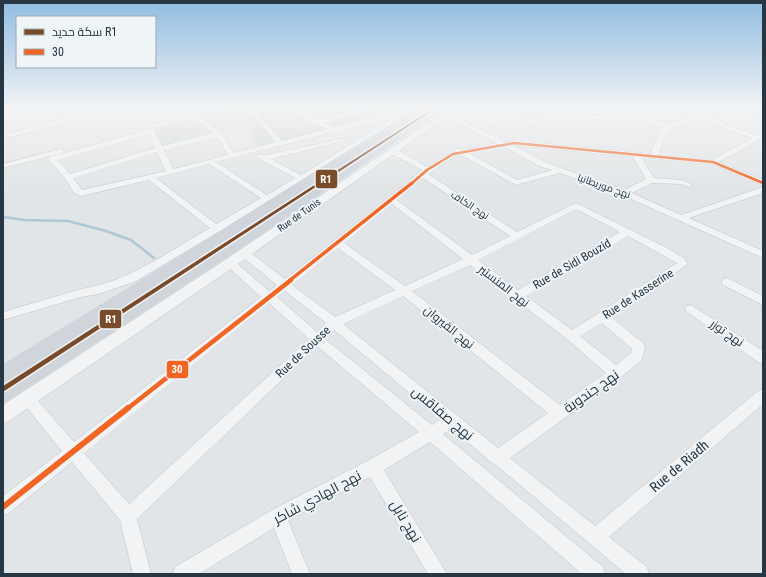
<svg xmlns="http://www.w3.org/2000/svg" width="766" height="577" viewBox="0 0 766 577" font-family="'Roboto Condensed',Cairo,sans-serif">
	<rect width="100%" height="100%" fill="#e2e5e7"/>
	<path fill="#cfd5db" d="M415,109H444L240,249L3,404V364L216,234Z"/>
	<path fill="#d4dcd1" d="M204,109H406L397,114L259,148L246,126L162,146L154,129L202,116L197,111Z"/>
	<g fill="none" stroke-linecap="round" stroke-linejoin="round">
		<path stroke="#adc8d6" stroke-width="2.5" d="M3,217L25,220L68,221L106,231L131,240L154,258"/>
		<g stroke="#c0c3c5" stroke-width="1">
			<path id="minor" d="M93,109H102L81,118L3,139V135L77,116Z
				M207,109H217L198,115L221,133L234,153L276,142L252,114C255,108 261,109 267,109L258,114L282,141L328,129L315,124L287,109H295L303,113L316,109H326L308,115L319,120L359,109H369L325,123L335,127L394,112L415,109L220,231L136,281L99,294L81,297L3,320V312L81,289C128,282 169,251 210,228L149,180L81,196L74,193L65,178L48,159L49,157L151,129L154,131L162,146L214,133L192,117L142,131L139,129L189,114L187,112L188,111L195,112ZM397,116L301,175L271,159L351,139V137L265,155L258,154L257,156L261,160L295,178L267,195L216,162ZM149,134L155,148L70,174L57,160ZM217,137L228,155L173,169L164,150ZM157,152L166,171L82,190L73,178ZM209,164L261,198L216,224L156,178Z
				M505,109H512L496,122L630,114L633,111L667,125L693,117L675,109H684L758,136L763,134V138L719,162L763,180V185L712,164L641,157L654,178L682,180L693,185L689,187L681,184L652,183L632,193L681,215L763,187V193L689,218L763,251V258L622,195L560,173L516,185L461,155L455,156L428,174L517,232L576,203L665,247L684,258L688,264L611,317L643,343L645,347L642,360L621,377L510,458L595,526L758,391L763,389V404L609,537L647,567L649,574H626L496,465L492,463L490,461L452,429L443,434L603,567L605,574H582L430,442L384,470L447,574H428L370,477L288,520L310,574H292L274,528L199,574H173L175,567L272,510L367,461L419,432L317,346L137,519L151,574H133L120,520L72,462L9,513L3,515V496L62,451L22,402L20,398L22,394L27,392L32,394L74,442L261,297L226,265L225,263L226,261H234L269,291L277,285L240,255L239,253L240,251H248L285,279L389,198L422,170L390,153V149H396L427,167L457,149L463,150L497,143L444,115V113H448L505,142L514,141L651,154L656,139L663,128L637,117L486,125V123ZM699,119L752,138L712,160L658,155L664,139L670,128ZM512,145L633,157L646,179L624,190L547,163ZM503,146L541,167L552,170L517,180L469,153ZM423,178L510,236L472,255L397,200ZM392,204L463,259L405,286L344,243ZM576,209L620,232L518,290L478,260ZM628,236L677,263L572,330L526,296ZM338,248L395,290L335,317L292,285ZM470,265L567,339L606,373L560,405L412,291ZM285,291L326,323L317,332L277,297ZM403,296L548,413L498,448L343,324ZM269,303L309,339L129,504L84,453ZM602,323L632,349L631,353L616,365L580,336ZM334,330L441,419L432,425L325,339Z
				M746,109L763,111V115L747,110Z
				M60,149H63V153L3,168V164Z
				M727,278L763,296V305L723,285L722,282L723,279Z
				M691,305L763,351V363L758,362L687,312L685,309L687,306Z"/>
		</g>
		<g stroke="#c0c3c5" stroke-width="1">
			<path id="tertiary" d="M449,109H458L235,266L9,421L3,423V405L225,260Z"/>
		</g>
		<use href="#minor" fill="#f1f3f4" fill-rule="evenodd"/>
		<use href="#tertiary" fill="#f1f3f4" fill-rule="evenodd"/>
		<g stroke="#eff4f7" stroke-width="4.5">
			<path id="bus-1-far3" d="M411,184L427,170L453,154L514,143L713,162L763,183"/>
		</g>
		<g stroke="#eff4f7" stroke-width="6">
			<path id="bus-1-far2" d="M289,281L412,183"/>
		</g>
		<g stroke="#eff4f7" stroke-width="8">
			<path id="bus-1-far1" d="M127,409L291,280"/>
		</g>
		<g stroke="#eff4f7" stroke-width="9">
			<path id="bus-1" d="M3,507L128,408"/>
		</g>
		<use href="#bus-1-far3" stroke="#f26522" stroke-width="2.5"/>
		<use href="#bus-1-far2" stroke="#f26522" stroke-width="3.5"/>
		<use href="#bus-1-far1" stroke="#f26522" stroke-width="4.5"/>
		<use href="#bus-1" stroke="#f26522" stroke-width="6"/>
		<g stroke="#eff4f7" stroke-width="3">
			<path id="rail-1" d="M432,109H435L3,392V386Z"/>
		</g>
		<use href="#rail-1" fill="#7a4b2a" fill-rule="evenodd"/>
	</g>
	<linearGradient id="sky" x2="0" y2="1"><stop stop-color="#90bce1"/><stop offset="0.57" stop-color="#f2f3f4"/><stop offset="1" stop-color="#f2f3f4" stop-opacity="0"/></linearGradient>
	<rect width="766" height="190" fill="url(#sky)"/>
	<g text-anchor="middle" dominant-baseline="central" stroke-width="4" stroke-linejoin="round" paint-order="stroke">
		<g font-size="10" fill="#263643" stroke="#eff4f7">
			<text transform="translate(604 186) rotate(19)">نهج موريطانيا</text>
			<text transform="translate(470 205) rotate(33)">نهج الكاف</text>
			<text transform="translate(299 215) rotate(-35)">Rue de Tunis</text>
		</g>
		<g font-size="12" fill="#263643" stroke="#eff4f7">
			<text transform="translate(572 264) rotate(-30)">Rue de Sidi Bouzid</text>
			<text transform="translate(504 286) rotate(38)">نهج المنستير</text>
			<text transform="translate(638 294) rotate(-33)">Rue de Kasserine</text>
			<text transform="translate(449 327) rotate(39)">نهج القيروان</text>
			<text transform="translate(727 333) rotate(35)">نهج توزر</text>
			<text transform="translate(303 352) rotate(-43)">Rue de Sousse</text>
		</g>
		<g font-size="14" fill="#263643" stroke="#eff4f7">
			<text transform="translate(591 391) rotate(-35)">نهج جندوبة</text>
			<text transform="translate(443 413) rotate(40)">نهج صفاقس</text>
			<text transform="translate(679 466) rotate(-40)">Rue de Riadh</text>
			<text transform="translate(317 497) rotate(-28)">نهج الهادي شاكر</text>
			<text transform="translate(406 521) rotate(59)">نهج نابل</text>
		</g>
	</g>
	<g stroke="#eff4f7" stroke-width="1.5">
		<rect x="315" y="169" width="23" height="20" rx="4" fill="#7a4b2a"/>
		<rect x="99" y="309" width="23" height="20" rx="4" fill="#7a4b2a"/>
		<rect x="166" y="360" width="23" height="19" rx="4" fill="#f26522"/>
	</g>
	<g font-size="11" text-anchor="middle" font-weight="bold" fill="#fff">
		<text x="326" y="183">R1</text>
		<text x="111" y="323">R1</text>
		<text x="177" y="373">30</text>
	</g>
	<rect width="766" height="577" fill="none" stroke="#263643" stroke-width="8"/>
	<rect x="16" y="16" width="140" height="52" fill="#eff4f7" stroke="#9fa8af"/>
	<rect x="24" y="29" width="20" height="6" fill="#7a4b2a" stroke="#9fa8af"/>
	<text x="52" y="36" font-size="12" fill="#263643">سكة حديد R1</text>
	<rect x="24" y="49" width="20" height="6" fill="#f26522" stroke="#9fa8af"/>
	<text x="52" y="56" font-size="12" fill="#263643">30</text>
</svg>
